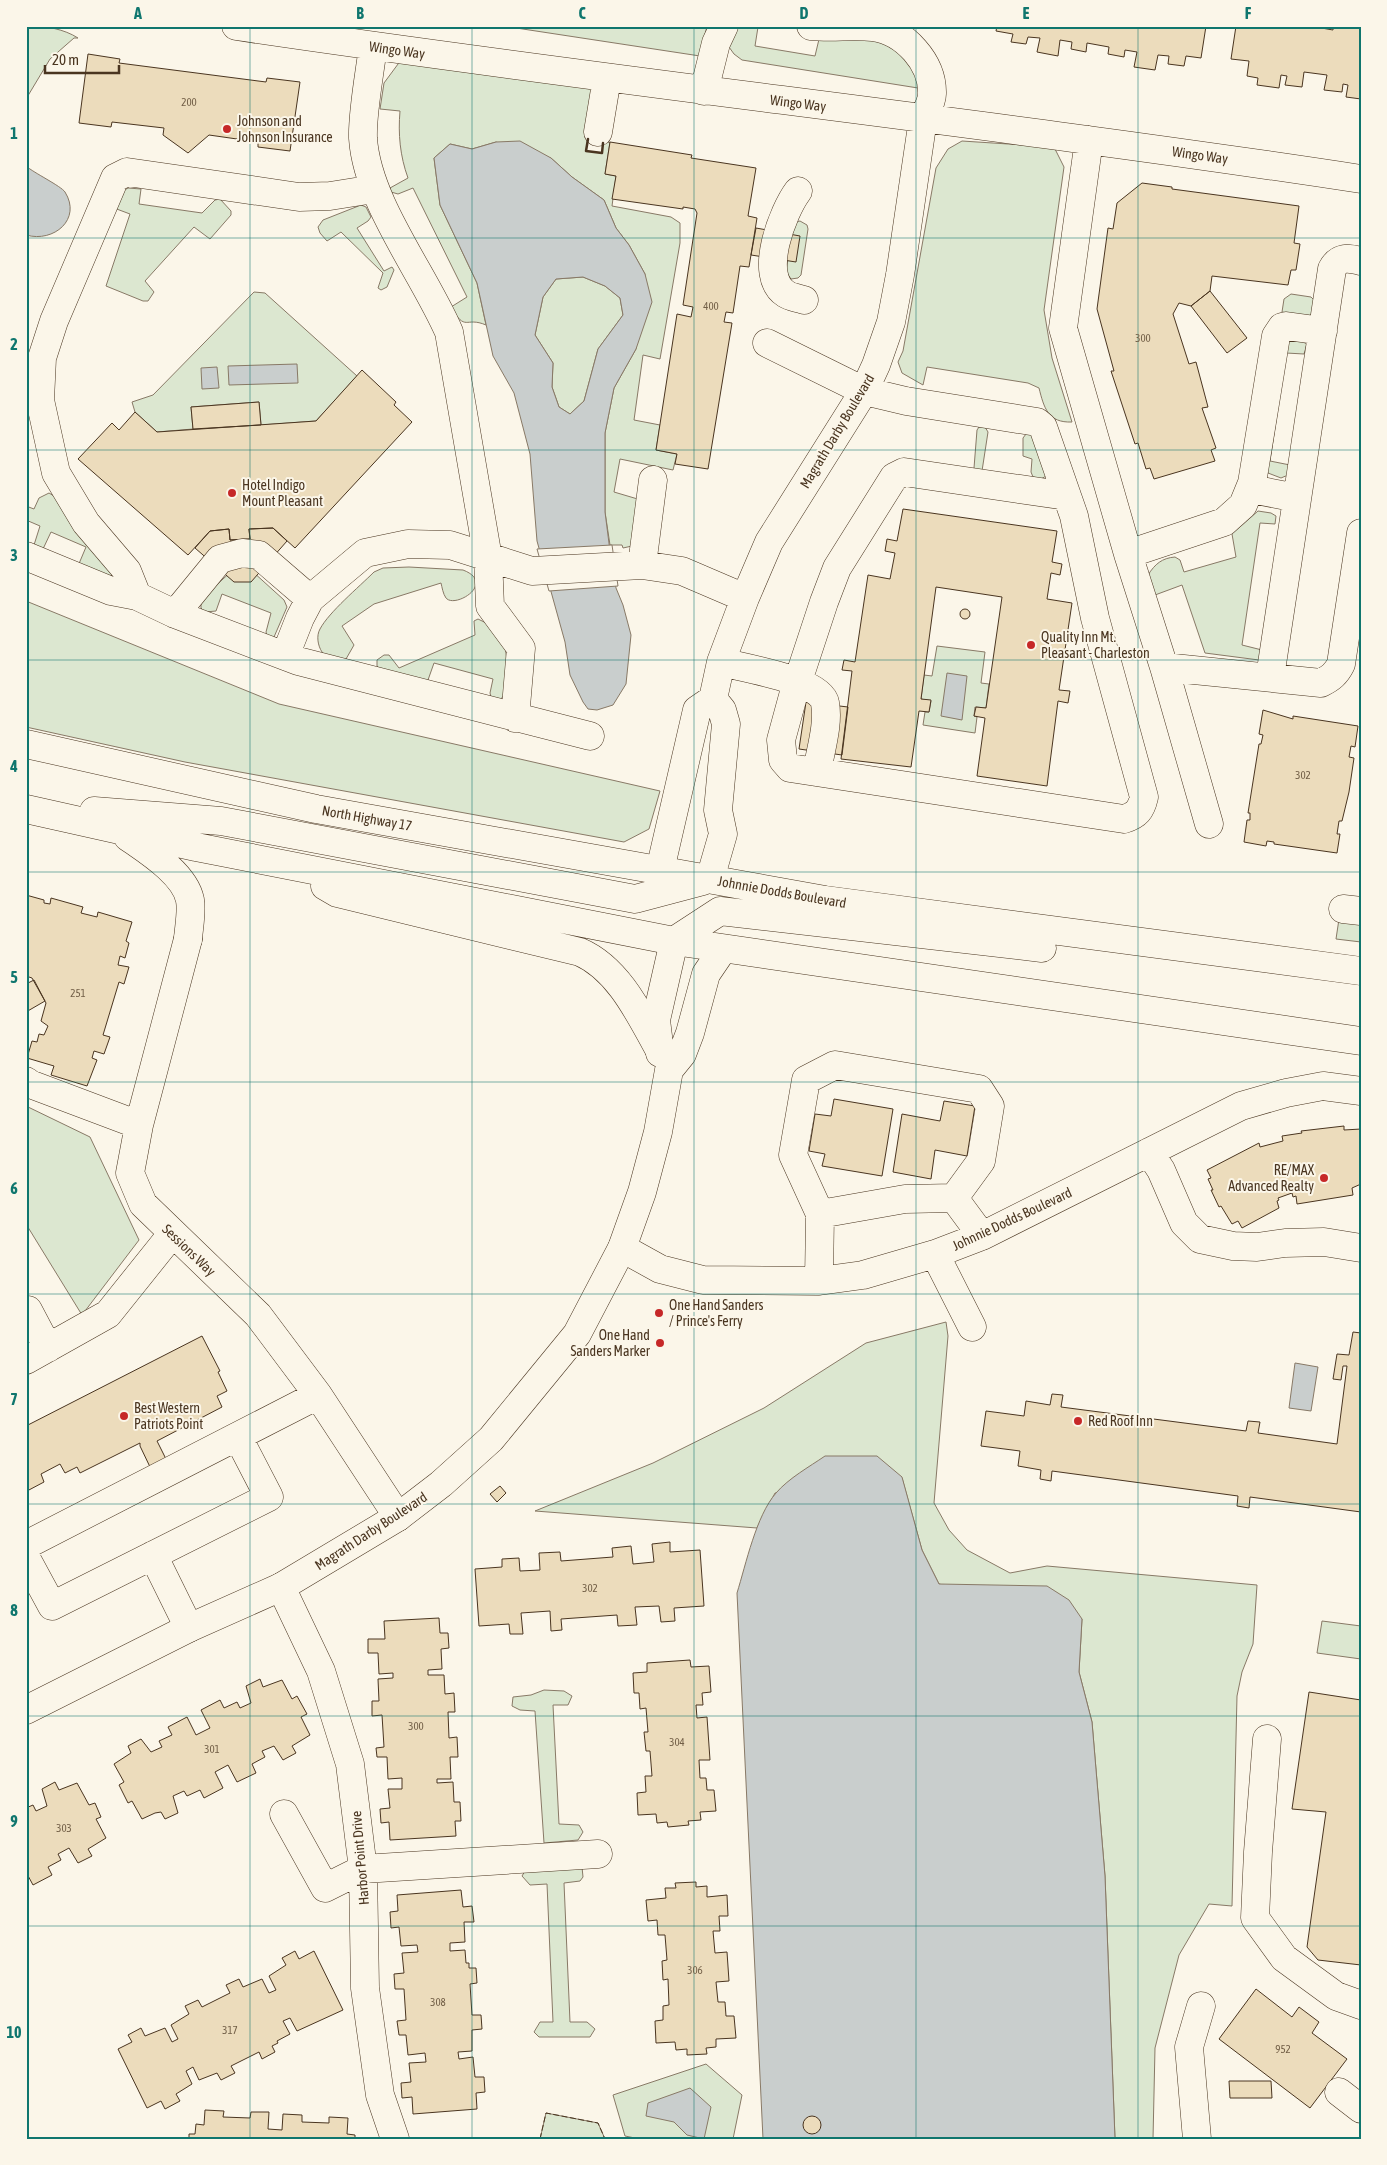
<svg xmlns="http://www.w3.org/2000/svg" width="1387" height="2165" viewBox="0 0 1387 2165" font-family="'Asap Condensed',sans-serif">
	<rect width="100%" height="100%" fill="#fbf6e9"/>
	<path fill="#dce7d0" stroke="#887966" d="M30,26C46,26 64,29 78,38H74L50,59L26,99V28Z
		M503,26H707L700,56Z
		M737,26L758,27L755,46L815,56L820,35L886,40L919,64L918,88L742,60L734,54L729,47Z
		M401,60L595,87L586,151L602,153L603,143L610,142L605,174L616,176L612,206L671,217L680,223V243L660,359L643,355L634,420L660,425L656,450L677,454L673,470L620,459L614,492L641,500L632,546L623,548L622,545H610L605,512V433L614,388L636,349L645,274L629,245L616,228L604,200L572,177L551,158L496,142L472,149L450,144L434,158L440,205L477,283L486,325C465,316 466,333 451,307L467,297L413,188L398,194L391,192L390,188L408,178C400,156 398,134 400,111L380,109L384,83Z
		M962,141L1054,147L1064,167L1044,310L1052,358L1072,422C1048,423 1044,408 1039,388L1028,383L927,367L923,385L902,373L898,362L903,351L936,168L948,149Z
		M128,188L141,189L139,204L202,213L215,200L220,199L231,211V215L210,239L194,227L145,281L154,292L148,301H143L106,286L130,214L114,208L118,194Z
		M361,205L366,207L371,217L368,221L357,228L384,271L392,267L394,270L387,287L381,290L378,288L383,273L341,232L327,241L320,233L318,227L323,220Z
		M800,221L807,225L808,229L801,275L798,278L791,279L786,272L791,234L796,222Z
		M583,277L605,286L620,298L623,315L598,349L584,401L570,414L559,407L552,387L553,363L535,335L543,297L556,279Z
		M254,292L265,293L357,376L316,421L261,425L259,402L191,407L193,429L157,432L135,412L132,402L153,395Z
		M1291,294L1311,297L1314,300L1313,318L1282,312L1284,299Z
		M1289,338H1295L1307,344L1304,354L1286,353L1270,461L1290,465L1288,475L1281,478L1268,473L1265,467L1285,343Z
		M979,427H985L988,432L982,471L974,470V468L977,430Z
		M1026,434H1033L1046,476L1041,479L1033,477L1031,472L1032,459L1023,456V438Z
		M49,493L54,496L113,574L109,578L78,566L86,547L51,532L43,549L34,545L40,526L26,520V506L34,509L39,498Z
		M1258,511L1271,513L1276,516L1275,524L1260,523L1242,645L1262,650L1259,660L1205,653L1182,585L1155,595L1148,575C1155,564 1162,558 1175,557L1180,560L1184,572L1236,557L1232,534Z
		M409,567L463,570C497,583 455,609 446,598C443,594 442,587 441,583L374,604L342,626L354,645L346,659C337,660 328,660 322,652C318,646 316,636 320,629C329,612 359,587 374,572L383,568Z
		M234,569L252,571L284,600L287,607L274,637L267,636L266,632L271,613L222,594L216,611L205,612L201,608V599Z
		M26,601L279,704L660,791L649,829L624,842L185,762L26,727Z
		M478,619C513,634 508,664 504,695L501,699L491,697L490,693L493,679L434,663L428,680L424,682L380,669L377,666V660L384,655H389L399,668L475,635L474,621Z
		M937,646L985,652L981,683L989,684L986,708L975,707L974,716L977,717L975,733L923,725L925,712H929L931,701L921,699L924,675L932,676Z
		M1339,919L1361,922V942L1336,939Z
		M26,1106L90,1137L139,1240L82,1315L26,1224Z
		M946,1322L948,1336L934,1503L949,1530L967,1550L1010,1573L1047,1566L1257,1585L1253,1644L1242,1672L1237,1696L1232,1906L1209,1904L1179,1955L1155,2048L1153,2139H1115L1105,1876L1092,1722L1079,1672L1082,1619L939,1584L922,1550L902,1478L775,1493L757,1528L535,1511L653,1463L764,1408L866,1343Z
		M1322,1621L1361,1626V1659L1317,1653Z
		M544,1690L564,1691L572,1696L568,1705H553L559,1824L579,1825L583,1832L578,1840L544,1843L535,1711L520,1710L512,1706L513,1697L531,1695Z
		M582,1867L583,1877L580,1881L564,1883L570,2022H587L595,2029L590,2037H539L534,2032L540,2022H553L547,1884L530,1885L522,1876L525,1871Z
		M706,2064L742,2095L733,2139H640L625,2136L613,2095Z
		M546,2113L598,2123L605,2139H540Z"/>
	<path fill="#c9cecd" stroke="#887966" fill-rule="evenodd" d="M520,141L551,158L572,177L604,200L616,228L629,245L645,274L652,302L636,349L614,388L605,433V512L610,551L616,588L623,605L631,635L626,684L613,705L597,710L588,709L583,702L570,675L565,642L537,541L530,454L514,393L493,356L477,283L440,205L434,158L450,144L472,149L496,142ZM583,277L605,286L620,298L623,315L598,349L584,401L570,414L559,407L552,387L553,363L535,335L543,297L556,279Z
		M26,166C34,173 61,186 65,192C82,219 54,243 26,235Z
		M297,364L298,383L229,385L228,366Z
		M217,367L219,388L202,389L201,368Z
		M947,673L967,676L962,720L941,716Z
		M1295,1363L1318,1367L1311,1411L1289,1408Z
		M825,1456H877L902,1477L922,1550L939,1584L1047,1586L1069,1600L1082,1619L1079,1672L1092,1722L1105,1876L1115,2139H763L737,1593C746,1564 756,1516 776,1493C789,1478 809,1467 825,1456Z
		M690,2088L711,2107L704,2139L687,2135L674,2122L646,2116L648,2103Z"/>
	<path fill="#fbf6e9" stroke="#887966" d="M612,545L618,586L549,591L537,549Z"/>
	<path fill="#ecdcbc" stroke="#4a3520" d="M997,26H1206L1201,58L1186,56L1184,66L1168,64L1169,56L1158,55L1155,70L1134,67L1137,52L1125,50L1124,57L1108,54L1109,47L1087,43L1086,52L1071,49L1072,42L1060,40L1058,56L1037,52L1040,38L1028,37L1026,44L1011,42L1013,34L996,31Z
		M1236,26H1310L1333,30V26H1361V99L1346,97L1348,85L1343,84L1342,92L1324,90L1327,75L1304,72L1302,87L1285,85L1287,76L1281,75L1279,88L1257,85L1258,78L1247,76L1249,61L1231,59Z
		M88,54L120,59L119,63L266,82L267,78L300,82L290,151L258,147V142L209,135L188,153L163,135L164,128L112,122L111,127L79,123Z
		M610,142L692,155L691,158L756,168L748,216L757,218L749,267L740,266L733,313L726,312L724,322L732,323L708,469L675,464L677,454L656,450L677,314L691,317L693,307L683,305L697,213L695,209L683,207V209L612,199L616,176L605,174Z
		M1142,183L1172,187V189L1299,206L1294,243L1300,244L1296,270H1291L1288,285L1212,276L1210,291L1191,306L1179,303L1173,314L1189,364L1196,362L1208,407L1202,408L1216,448L1211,450L1215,461L1154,479L1150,468L1146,469L1138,443L1135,444L1111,371H1114L1097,309L1108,228L1113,229L1117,203Z
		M756,228L800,236L796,262L751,255Z
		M1210,291L1247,338L1227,353L1191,306Z
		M362,370L396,402L394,405L412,422L295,548L273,528L249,529L250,539L230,540L229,529L210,531L188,555L78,459L112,423L119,430L135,412L157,432L316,421Z
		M259,402L261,425L193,429L191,407Z
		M903,509L1057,531L1052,562L1062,564L1060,575L1051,573L1047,599L1072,603L1059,690L1070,691L1068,703L1058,701L1047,786L977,776L985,718L974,716L976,707L986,708L1002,597L936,587L921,699L931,700L929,712L919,711L911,767L841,759L852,671L842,670L844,660L855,662L868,575L890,579L895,553L885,551L887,539L897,541Z
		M273,528L287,541L251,582H234L195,548L210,531L229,529L230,540L250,539L249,529Z
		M960 614a5 5 0 1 1 10 0a5 5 0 1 1-10 0Z
		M806,702L848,707L842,755L799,749Z
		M1263,710L1293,719V716L1358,726L1355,747L1351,746L1349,757L1354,758L1349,792L1342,821H1339L1337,834H1340L1337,853L1274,844V842L1267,841L1266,846L1244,842L1247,820H1250V813H1248L1259,744H1261L1263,735L1259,734Z
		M26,895L44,900V903L50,904L51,898L83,907L81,913L97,917L98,912L132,922L126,941L129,943L125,958L120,956L118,965L129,967L124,984L119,982L103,1035L110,1037L104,1054L94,1051L92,1058L97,1060L87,1086L51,1075L54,1066L27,1058L32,1041L37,1042L39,1034L44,1035L48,1026L41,1021L46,1003L32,978L26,976Z
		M34,980L45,1001L26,1012V984Z
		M834,1099L893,1109L882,1176L822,1166L825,1154L809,1151L815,1114L831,1116Z
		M944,1101L975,1106L967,1156L935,1150L931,1179L893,1172L902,1114L940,1121Z
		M1344,1126V1130L1361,1129V1184L1352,1188L1353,1195L1297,1204L1296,1196L1293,1197L1292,1193L1278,1198L1279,1200L1277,1201L1279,1208L1242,1228L1238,1221L1232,1224L1221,1206L1219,1207L1211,1190H1213L1208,1179L1211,1178L1207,1170L1259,1143L1260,1147L1283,1141L1282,1136L1302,1133L1301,1131Z
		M1353,1332L1361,1333V1512L1250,1497L1249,1508L1237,1506L1238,1496L1052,1471L1051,1481L1040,1479L1041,1470L1018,1466L1020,1451L981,1446L986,1411L1024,1416L1026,1401L1050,1405L1052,1394L1063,1395L1061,1407L1246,1431L1248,1421L1260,1422L1258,1433L1337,1444L1347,1366H1343L1341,1380L1333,1379L1337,1354L1349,1355Z
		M202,1336L220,1371L218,1372L227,1391L217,1396L222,1407L157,1441L167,1461L151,1469L140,1446V1443L80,1473L77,1467L65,1473L60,1464L41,1474L44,1482L27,1491L26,1426Z
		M500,1486L506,1493L497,1502L490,1494Z
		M670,1542V1552L700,1550L704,1606L674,1608L675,1621L661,1622L659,1606L635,1607L637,1625L618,1626L617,1615L561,1619L562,1630L551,1631L550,1611L521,1613L523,1634H510L509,1624L479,1626L475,1569L502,1567V1559L519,1558L520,1571L540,1570L539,1553L560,1552L561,1561L613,1557L612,1548L631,1546L633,1564L654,1562L652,1544Z
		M439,1618L440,1633H448L449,1648L441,1649L442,1669L428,1670V1675H444L445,1694L454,1693L455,1712H448L449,1738L457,1737L458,1757H450L451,1779H437V1783L453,1782L454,1802H460L461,1821H455L456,1836L390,1840L389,1822L381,1823L380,1809L390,1808L388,1789H402V1778L388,1779L387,1757H377L376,1748L384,1747L382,1715L372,1716V1701H379L378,1679L393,1678V1673L379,1674L378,1653H368V1639H385L384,1621Z
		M690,1660L691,1667L709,1666L711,1692L702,1693L703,1705H696L697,1718L707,1717L710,1760H699L700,1778H706L707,1790H714L716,1811L700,1812L701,1820L688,1821L689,1825L668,1827L667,1822L657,1823L656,1814L638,1815L637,1793L646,1792L645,1776H652L650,1751H646L644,1732H648L646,1708L640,1709L639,1693H634L633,1673L647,1672V1663Z
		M260,1679L263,1687L282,1680L292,1699L297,1696L307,1714L301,1717L310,1735L292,1746L296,1753L283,1760L274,1746L262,1751L265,1757L252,1764L256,1773L237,1782L228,1765L215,1772L223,1788L204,1798L200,1790L187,1796L184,1791L173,1796L178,1813L165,1819L161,1812L155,1813L142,1819L132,1801L128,1803L119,1785L124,1782L114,1764L131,1753L128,1746L141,1739L151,1752L162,1747L159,1741L172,1735L168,1727L187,1717L196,1735L210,1728L201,1710L220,1700L224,1708L237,1702L240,1708L251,1703L246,1686Z
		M1309,1692L1361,1700V1965L1318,1960L1307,1947L1326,1812L1292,1809Z
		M55,1782L59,1790L77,1783L89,1805L95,1803L101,1817L96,1819L106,1838L88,1849L92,1856L78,1863L69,1848L58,1854L61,1860L48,1867L52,1875L33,1885L26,1872V1808L33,1805L36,1811L47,1806L42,1789Z
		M696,1882V1887L707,1886V1897L727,1895L728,1916H719L720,1931H713L715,1953L727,1952L729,1981L716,1982L718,2002H725L726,2016H734L736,2038L716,2039V2047L706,2048L707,2054L687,2055V2049L676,2050L675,2042L656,2043L655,2021L663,2020V2006L669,2005L668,1979L663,1980L662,1961L667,1960L665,1935H658L657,1920L648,1921L646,1900L666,1898L665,1888H676L675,1883Z
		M461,1890L463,1907L472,1906L474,1922H464L465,1942L450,1943V1951L465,1950L466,1963H469V1968H476L477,1983L470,1984L472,2015H481L482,2029L472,2030V2051L458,2052L459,2059L473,2057L475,2077H484L485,2092L476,2093L477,2109L413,2114L412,2097L402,2098L401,2083L411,2082L409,2063L426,2062L425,2053L408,2055L406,2035H399L397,2021L406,2020L404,1989H395L394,1974L404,1973L402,1953L418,1952L417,1945L401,1946L399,1927L391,1928L390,1912L398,1911L397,1895Z
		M295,1951L299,1959L314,1951L343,2010L297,2031L290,2018L283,2021L290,2034L277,2041L278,2043L272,2046L275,2052L262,2059L259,2052L231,2066L235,2073L221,2080L217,2073L199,2080L193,2067L186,2071L192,2084L176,2094L180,2101L165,2109L161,2101L147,2108L118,2049L132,2042L128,2035L141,2028L145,2036L165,2028L172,2042L178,2039L171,2025L189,2014L185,2006L198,2000L202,2007L230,1993L226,1985L239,1979L243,1987L262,1979L269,1993L276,1990L269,1976L286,1965L282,1958Z
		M1256,1989L1292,2017L1299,2007L1319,2022L1312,2033L1347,2059L1310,2108L1219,2039Z
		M1229,2081H1271L1272,2098H1230Z
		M205,2110L224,2111L223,2117L250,2118L251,2112H269L268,2129L282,2130L283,2114L302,2115V2122L329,2123V2117L348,2118L347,2134L355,2135V2139H189V2134H195L196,2124L204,2125Z
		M803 2125a9 9 0 1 1 18 0a9 9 0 1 1-18 0Z"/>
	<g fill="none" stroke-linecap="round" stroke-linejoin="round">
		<g stroke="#4a3520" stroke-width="29">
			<path id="minor" d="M236,26C610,82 987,122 1361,179
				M373,46C370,72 362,113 363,138C367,202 423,272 449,332L488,558L490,606L521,648L515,718
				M704,91L716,43L724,26
				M598,132L607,78
				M1089,140L1063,328L1128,554L1164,667L1321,683C1331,678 1336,674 1341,664L1361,533
				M798,191C783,211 757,276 786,294C790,297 798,298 804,300
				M767,343L864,391L906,401L1037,422L1043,427L1074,516L1095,618L1144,797C1141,810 1137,815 1124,819L790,768L783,760L781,740L793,696L824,602L837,568L894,477L904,472L1067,496
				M1251,489L1297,498
				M1128,554L1224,522L1243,505L1252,483L1276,336L1282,327L1286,326L1323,331
				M26,556L111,591L137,596L175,614L298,661L590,736
				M642,565L653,480
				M137,596L127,571L86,523L56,473L40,400L42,358L54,321L115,178L127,172L299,197L330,196L374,189
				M175,614L220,559L242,553L259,555L310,599
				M285,656L300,618L310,599L365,553L408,544L450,545L532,571L642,565L682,571L745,598
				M721,662C743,668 821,680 825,703C829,725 820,751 817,772
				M1164,667L1209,824
				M1270,677L1332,269C1339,256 1348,258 1361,261
				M660,870L697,710L713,699L721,662L745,598L769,542L864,391L876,365L891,322L900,275L923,119C926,112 932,102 932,94C933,63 905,31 873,27C852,25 832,28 811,26
				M710,879L723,834L718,810L726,724L722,710L713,699
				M1343,909L1361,911
				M188,939L139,1125L130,1173L143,1204L258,1315L318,1395L398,1517
				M26,1081L30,1084L139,1125
				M1149,1152L1161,1170L1184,1223L1200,1239L1233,1246L1257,1247L1285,1243L1324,1242L1361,1248
				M820,1214L905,1199L954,1198
				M622,1248L660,1269L703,1280L819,1281L863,1275L935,1254L982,1236L1241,1106L1286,1093L1323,1086L1361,1091
				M935,1254L972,1327
				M819,1281L820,1214L793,1155L806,1080L835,1065L979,1089L990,1106L981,1161L954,1198L982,1236
				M26,1311L28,1310L48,1348
				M26,1360L108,1314L172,1234
				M26,1545L318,1395
				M153,1555L189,1628
				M26,1558L52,1606L269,1497L238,1437
				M281,1587L321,1671L350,1764L363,1869L365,1988L380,2095L395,2139
				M1267,1739L1258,1852L1255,1918L1284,1958L1336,1996L1361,2005
				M284,1814L325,1888L363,1869L598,1854
				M1339,2092L1361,2109
				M1197,2139L1189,2047L1201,2006"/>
		</g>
		<g stroke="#4a3520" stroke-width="29">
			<path id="major" d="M660,1053L656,1020L674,941
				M26,1710L189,1628L281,1587L398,1517L441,1484L491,1439L577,1334L622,1248L642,1192L658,1132L669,1070L682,1054L690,1033L706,974L723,949"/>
		</g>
		<g stroke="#4a3520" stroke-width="29">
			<path id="highway" d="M26,744L316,809L825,900L1361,971
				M26,809L196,847L674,941L1361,1041
				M94,811L221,821L635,899L703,881
				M128,837C148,851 185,874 190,900C192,912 189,926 188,939
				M325,886L337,893L580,952C619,969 640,1015 660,1051
				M674,941L720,911L1042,948"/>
		</g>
		<use href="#minor" stroke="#fbf6e9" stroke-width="28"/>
		<use href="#major" stroke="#fbf6e9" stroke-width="28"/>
		<use href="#highway" stroke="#fbf6e9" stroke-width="28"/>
		<path stroke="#4a3520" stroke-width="1" stroke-dasharray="6 2.5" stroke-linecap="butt" d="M540,2139L546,2113L598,2123L605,2139"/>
		<path stroke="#4a3520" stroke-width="2.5" d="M588,139L586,151L602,153L603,143"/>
	</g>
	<path fill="none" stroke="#0f766e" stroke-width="1" stroke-opacity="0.55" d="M250,26V2139M472,26V2139M694,26V2139M916,26V2139M1138,26V2139M26,238H1361M26,450H1361M26,660H1361M26,872H1361M26,1082H1361M26,1294H1361M26,1504H1361M26,1716H1361M26,1926H1361"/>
	<g fill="#c62828" stroke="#fbf6e9" stroke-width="2">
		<circle cx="227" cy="129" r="5"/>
		<circle cx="232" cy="493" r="5"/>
		<circle cx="1031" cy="645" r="5"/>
		<circle cx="1324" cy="1178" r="5"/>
		<circle cx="659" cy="1313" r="5"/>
		<circle cx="660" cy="1343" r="5"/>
		<circle cx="124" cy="1416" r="5"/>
		<circle cx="1078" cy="1421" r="5"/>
	</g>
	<g text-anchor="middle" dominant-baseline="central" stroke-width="4" stroke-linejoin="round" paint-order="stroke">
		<g font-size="11" fill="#725f47">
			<text x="189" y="102">200</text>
			<text x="711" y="306">400</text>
			<text x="1143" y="338">300</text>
			<text x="1303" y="775">302</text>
			<text x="78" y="993">251</text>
			<text x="590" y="1588">302</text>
			<text x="416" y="1726">300</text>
			<text x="677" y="1742">304</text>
			<text x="212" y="1749">301</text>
			<text x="64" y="1828">303</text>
			<text x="695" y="1970">306</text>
			<text x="438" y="2002">308</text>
			<text x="230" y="2030">317</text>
			<text x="1283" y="2049">952</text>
		</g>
		<g font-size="14" fill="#4a3520" stroke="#fbf6e9">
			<text transform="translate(397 50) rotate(8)">Wingo Way</text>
			<text transform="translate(798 103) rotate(7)">Wingo Way</text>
			<text transform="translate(1200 155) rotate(8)">Wingo Way</text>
			<text transform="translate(837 431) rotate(-59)">Magrath Darby Boulevard</text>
			<text transform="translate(367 818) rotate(10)">North Highway 17</text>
			<text transform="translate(782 892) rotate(10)">Johnnie Dodds Boulevard</text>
			<text transform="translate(1012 1219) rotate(-25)">Johnnie Dodds Boulevard</text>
			<text transform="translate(189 1250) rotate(44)">Sessions Way</text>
			<text transform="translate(371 1531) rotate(-33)">Magrath Darby Boulevard</text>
			<text transform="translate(360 1858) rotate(-95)">Harbor Point Drive</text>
		</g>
		<g font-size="14" fill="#4a3520" stroke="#fbf6e9" text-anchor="start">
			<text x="237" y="121">Johnson and<tspan x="237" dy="16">Johnson Insurance</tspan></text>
			<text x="242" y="485">Hotel Indigo<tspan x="242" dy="16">Mount Pleasant</tspan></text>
			<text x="1041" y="637">Quality Inn Mt.<tspan x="1041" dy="16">Pleasant - Charleston</tspan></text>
			<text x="1314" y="1170" text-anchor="end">RE/MAX<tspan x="1314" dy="16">Advanced Realty</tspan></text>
			<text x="669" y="1305">One Hand Sanders<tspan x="669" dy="16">/ Prince's Ferry</tspan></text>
			<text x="650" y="1335" text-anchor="end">One Hand<tspan x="650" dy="16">Sanders Marker</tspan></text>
			<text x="134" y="1408">Best Western<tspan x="134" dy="16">Patriots Point</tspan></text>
			<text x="1088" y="1421">Red Roof Inn</text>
		</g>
	</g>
	<rect width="1387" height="2165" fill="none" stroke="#fbf6e9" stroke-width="55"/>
	<path d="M45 65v8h74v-8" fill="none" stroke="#4a3520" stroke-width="2.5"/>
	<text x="52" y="65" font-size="15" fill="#4a3520" stroke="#fbf6e9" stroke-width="4" paint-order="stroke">20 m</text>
	<rect x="28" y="28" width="1332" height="2110" fill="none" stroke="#0f766e" stroke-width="2"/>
	<g font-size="16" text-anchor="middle" font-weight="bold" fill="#0f766e">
		<text x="138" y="19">A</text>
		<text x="360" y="19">B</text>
		<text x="582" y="19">C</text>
		<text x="804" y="19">D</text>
		<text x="1026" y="19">E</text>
		<text x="1248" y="19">F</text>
		<text x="14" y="139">1</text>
		<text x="14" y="350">2</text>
		<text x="14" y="561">3</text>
		<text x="14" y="772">4</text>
		<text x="14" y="983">5</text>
		<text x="14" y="1194">6</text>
		<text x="14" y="1405">7</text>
		<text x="14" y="1616">8</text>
		<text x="14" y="1827">9</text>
		<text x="14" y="2038">10</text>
	</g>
</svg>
